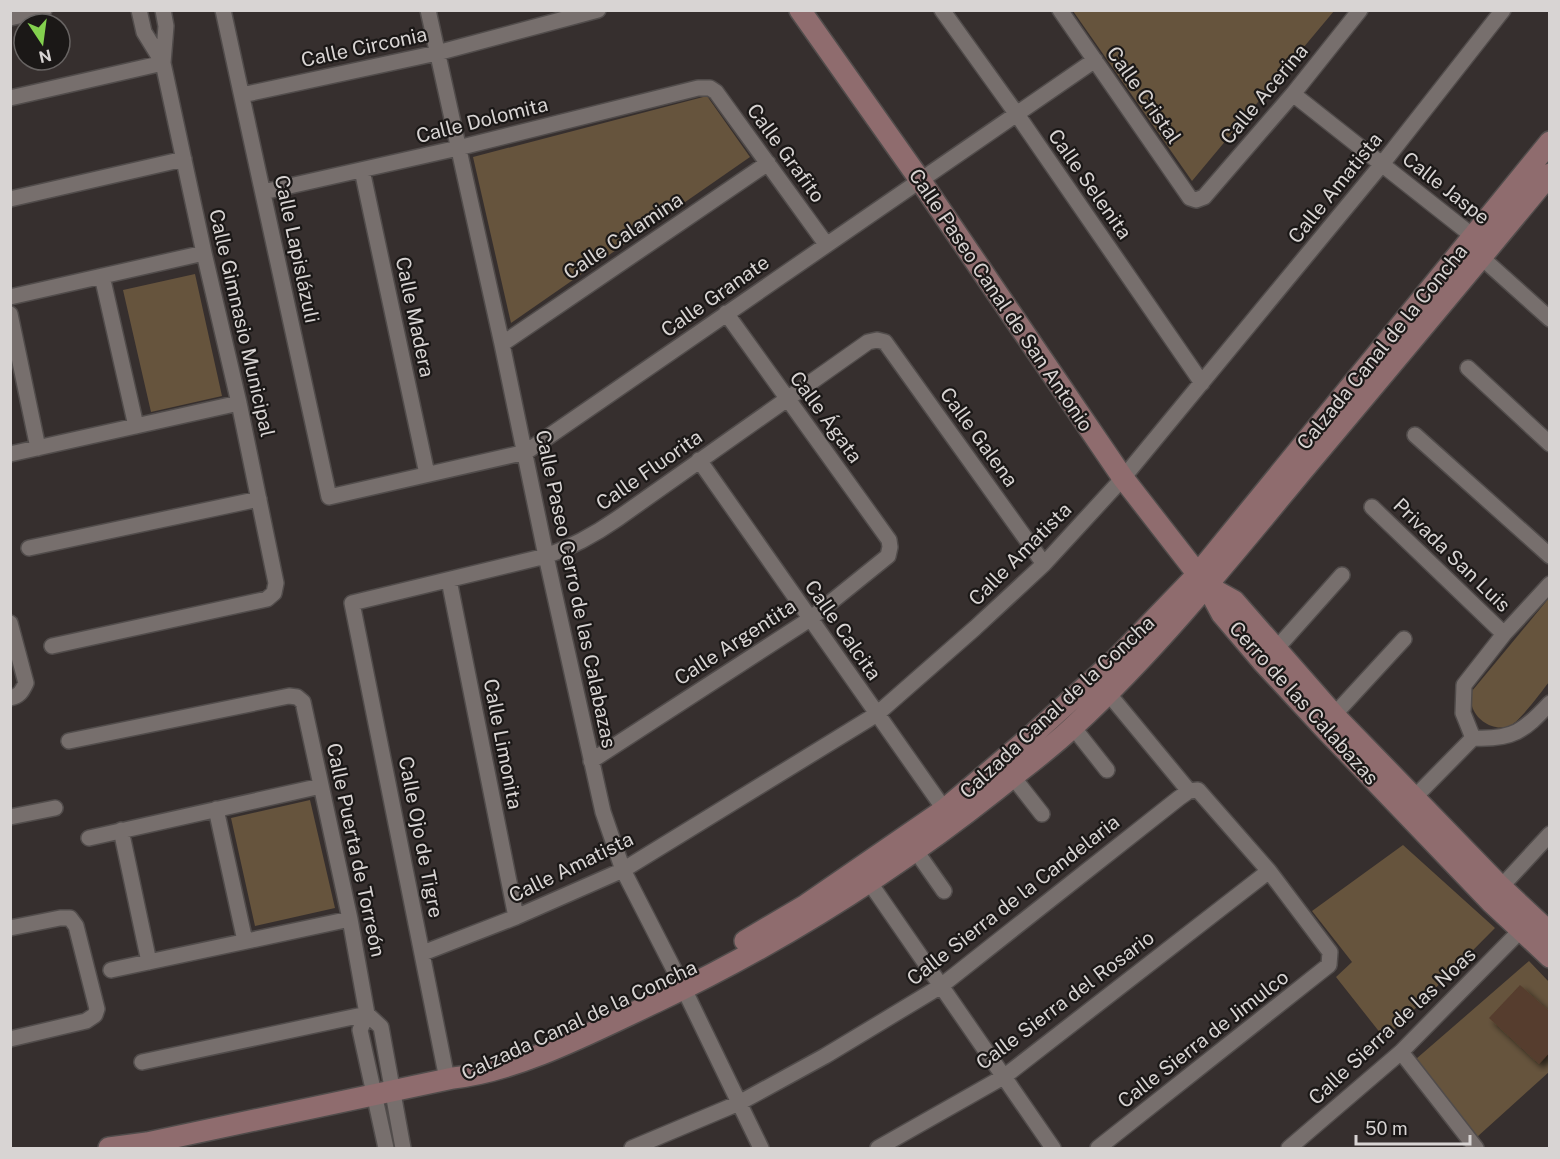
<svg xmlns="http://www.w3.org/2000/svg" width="1560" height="1159" viewBox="0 0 1560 1159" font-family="'Public Sans',sans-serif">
	<defs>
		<filter id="shadow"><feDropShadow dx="4.5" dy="4.5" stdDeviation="3" flood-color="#0009"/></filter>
	</defs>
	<rect width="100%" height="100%" fill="#362f2e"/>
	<path fill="#66543d" d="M1073,11H1334L1192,181Z
		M707,96L750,157L511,323L473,157Z
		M195,274L222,396L151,412L123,290Z
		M1549,598V682C1542,691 1520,721 1511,725C1496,733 1476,721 1472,706C1471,702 1472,696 1472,691Z
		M310,800L335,908L255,926L231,818Z
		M1403,845L1495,928L1385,1039L1336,977L1352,962L1312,911Z
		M1529,961L1549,982V1072L1477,1137L1416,1059Z"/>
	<path fill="#563d2d" filter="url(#shadow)" d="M1520,985L1550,1012V1052L1539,1064L1489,1018Z"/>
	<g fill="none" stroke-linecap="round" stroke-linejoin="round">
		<g stroke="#514c4b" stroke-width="18">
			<path id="street" d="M139,10L144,32L163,63
				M223,10L329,497L526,452L1095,60
				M428,10L502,344L546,556L603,812L623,870L684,989L761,1148
				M942,10L1016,113L1202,383
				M1060,10L1190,198L1196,200L1204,197L1293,94L1360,10
				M10,18L44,10
				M1293,94L1479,241
				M242,95L437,53L598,10
				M10,98L163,63
				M362,170L427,474
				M263,192L458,148L698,88H710L716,92L826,244
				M10,199L184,159
				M1481,257L1550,319
				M102,276L136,426
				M10,297L204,253
				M10,314L38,448
				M502,344L768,163
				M1468,368L1550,444
				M1415,435L1550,556
				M10,454L239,403
				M699,460L949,816
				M1372,507L1504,634
				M29,548L259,499
				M449,580L516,917
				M10,623L26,683C22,691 20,696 10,698
				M52,646L267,599L274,593L276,583L239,403L204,253L163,63L166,26L163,10
				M1276,649L1342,575
				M1108,693L1189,791
				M1334,715L1404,639
				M1073,727L1107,770
				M1473,738L1463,713L1464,685L1504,634L1550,584
				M69,741L289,696L297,697L303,702L350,919L367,1014L360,1030L386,1148
				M591,761L810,619L888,556L890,547L889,540L726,313
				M1013,777L1042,814
				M1407,805L1473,738C1513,740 1524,731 1550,703
				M216,809L245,941
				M10,817L55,808
				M121,830L149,962
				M89,838L321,786
				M916,851L944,891
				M870,883L1053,1148
				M1501,887L1550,834
				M10,928L60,918H70L76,926L97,1009L95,1015L86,1021L10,1039
				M423,953L516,917L623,870L877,714L975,628L1044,564L1123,478L1382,164L1503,10
				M111,970L350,919
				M367,1014L381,1027L403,1148
				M1401,1052L1476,1148
				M142,1062L367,1014
				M447,1079L352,603L546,556C572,547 594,535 617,519L868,342L877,340L885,342L1044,564
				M632,1148L739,1103L825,1056L941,986L1179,798L1189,791L1198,790L1269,871L1330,952L1329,965L1098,1148
				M878,1148L1005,1076L1269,871
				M1289,1148L1401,1052L1520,931"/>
		</g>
		<g stroke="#514c4b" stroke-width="24">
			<path id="secondary" d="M800,10L920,180L1123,478L1207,586L1222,614L1262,661L1326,730L1491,902L1550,957
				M1207,586L1234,601L1334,715L1501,887L1550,933
				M745,941L806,905L944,810L1029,738L1115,660L1197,575L1550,142
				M109,1148L147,1143L453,1078C519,1071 596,1030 656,1002C778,944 890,874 996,790C1022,769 1050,749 1074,726C1156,650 1227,562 1298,476C1382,376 1467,275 1550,174"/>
		</g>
		<use href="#street" stroke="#776f6d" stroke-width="15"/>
		<use href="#secondary" stroke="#8f6c6e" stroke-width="21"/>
	</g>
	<g text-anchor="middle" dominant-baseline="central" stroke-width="4.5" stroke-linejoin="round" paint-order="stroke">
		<g font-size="20" fill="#d8d4d3" stroke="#1b1817">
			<text transform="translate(364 47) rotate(-12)">Calle Circonia</text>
			<text transform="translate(1264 94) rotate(-50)">Calle Acerina</text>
			<text transform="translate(1144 95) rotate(55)">Calle Cristal</text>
			<text transform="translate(482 120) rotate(-14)">Calle Dolomita</text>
			<text transform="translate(786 153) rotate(54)">Calle Grafito</text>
			<text transform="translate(1090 184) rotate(55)">Calle Selenita</text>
			<text transform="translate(1335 188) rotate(-51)">Calle Amatista</text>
			<text transform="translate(1446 188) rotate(38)">Calle Jaspe</text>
			<text transform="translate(623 236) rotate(-34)">Calle Calamina</text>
			<text transform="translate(297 249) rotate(78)">Calle Lapislázuli</text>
			<text transform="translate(715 296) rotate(-35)">Calle Granate</text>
			<text transform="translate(1001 300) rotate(56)">Calle Paseo Canal de San Antonio</text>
			<text transform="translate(415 317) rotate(78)">Calle Madera</text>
			<text transform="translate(242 323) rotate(77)">Calle Gimnasio Municipal</text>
			<text transform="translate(1382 347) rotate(-51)">Calzada Canal de la Concha</text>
			<text transform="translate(826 417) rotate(54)">Calle Ágata</text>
			<text transform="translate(979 437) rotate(54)">Calle Galena</text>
			<text transform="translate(649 470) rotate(-35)">Calle Fluorita</text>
			<text transform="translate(1020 554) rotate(-45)">Calle Amatista</text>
			<text transform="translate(1452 555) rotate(44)">Privada San Luis</text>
			<text transform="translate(576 589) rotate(78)">Calle Paseo Cerro de las Calabazas</text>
			<text transform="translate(843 630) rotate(55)">Calle Calcita</text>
			<text transform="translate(735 642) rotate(-33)">Calle Argentita</text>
			<text transform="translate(1304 703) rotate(48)">Cerro de las Calabazas</text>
			<text transform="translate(1057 707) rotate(-43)">Calzada Canal de la Concha</text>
			<text transform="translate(503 744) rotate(79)">Calle Limonita</text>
			<text transform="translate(421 837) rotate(79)">Calle Ojo de Tigre</text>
			<text transform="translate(356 850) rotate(78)">Calle Puerta de Torreón</text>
			<text transform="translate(571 867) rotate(-26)">Calle Amatista</text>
			<text transform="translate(1013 900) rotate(-38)">Calle Sierra de la Candelaria</text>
			<text transform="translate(1065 1000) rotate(-37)">Calle Sierra del Rosario</text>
			<text transform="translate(579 1020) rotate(-25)">Calzada Canal de la Concha</text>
			<text transform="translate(1392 1026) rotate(-43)">Calle Sierra de las Noas</text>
			<text transform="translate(1203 1039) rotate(-38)">Calle Sierra de Jimulco</text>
		</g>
	</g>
	<rect width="1560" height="1159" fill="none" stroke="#d8d4d3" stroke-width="24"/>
	<g transform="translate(42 42) rotate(167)"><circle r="28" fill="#1b1817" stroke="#676362" stroke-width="1.5"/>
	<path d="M0-4.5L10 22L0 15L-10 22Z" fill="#83d04e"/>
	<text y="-9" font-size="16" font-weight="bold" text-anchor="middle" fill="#d8d4d3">N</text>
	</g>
	<path d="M1356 1135v9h114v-9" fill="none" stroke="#d8d4d3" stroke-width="3"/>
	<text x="1365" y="1135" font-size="18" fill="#d8d4d3" stroke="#1b1817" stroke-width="4.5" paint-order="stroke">50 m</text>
</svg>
